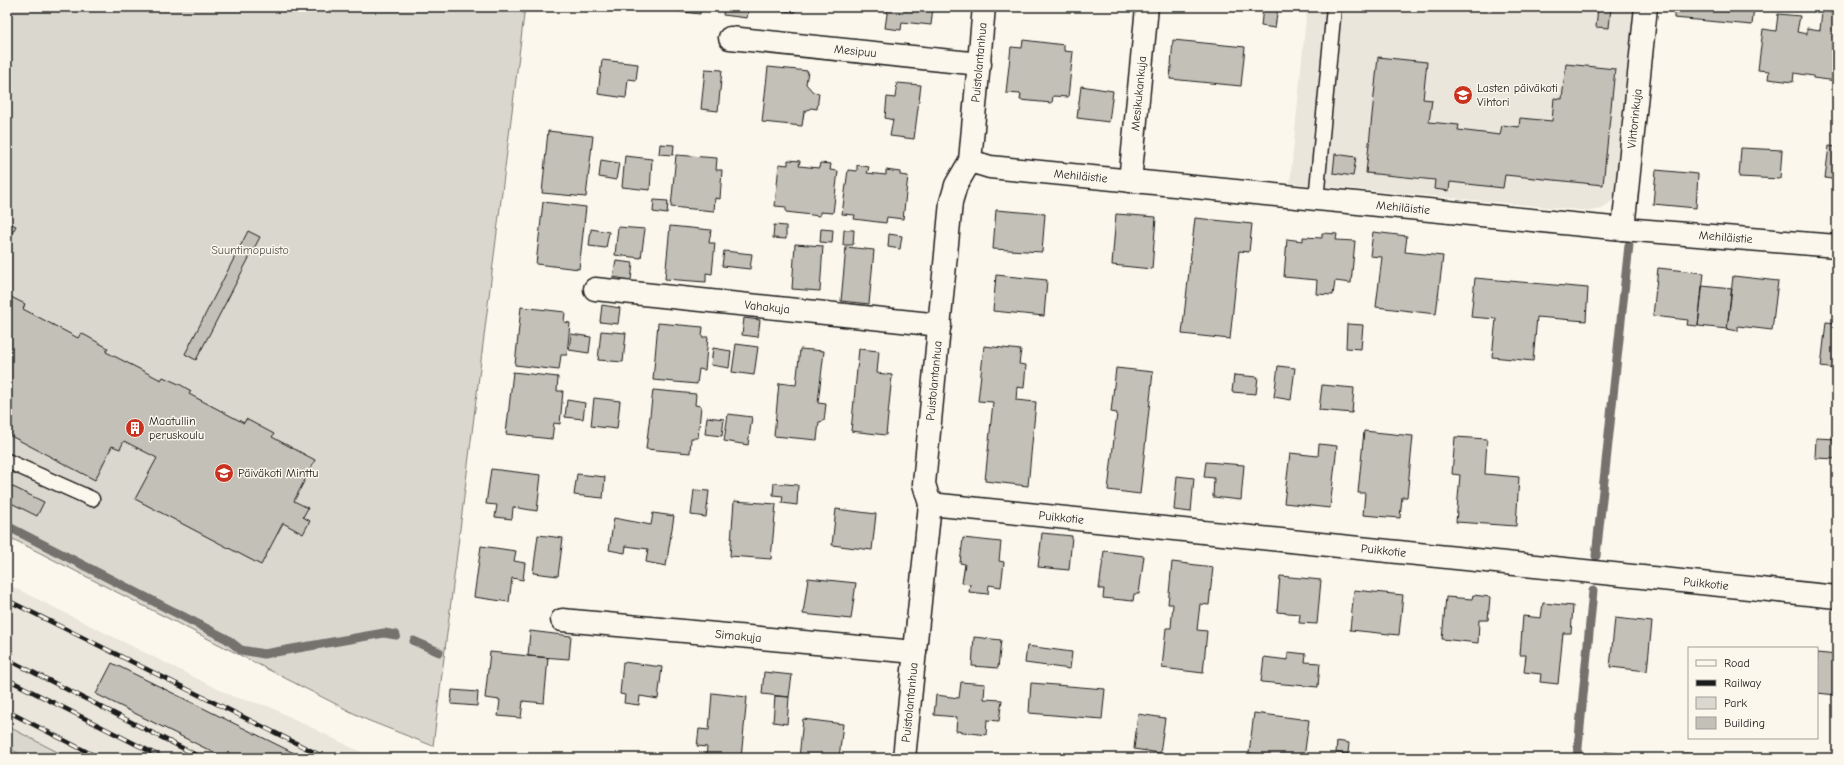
<svg xmlns="http://www.w3.org/2000/svg" width="1844" height="765" viewBox="0 0 1844 765" font-family="'Comic Neue',sans-serif">
	<rect width="100%" height="100%" fill="#fbf7ec"/>
	<filter id="ink" filterUnits="userSpaceOnUse"><feTurbulence type="fractalNoise" baseFrequency=".025" numOctaves="2"/><feDisplacementMap in="SourceGraphic" scale="8" xChannelSelector="R" yChannelSelector="G"/><feConvolveMatrix kernelMatrix="1 2 1 2 8 2 1 2 1" color-interpolation-filters="sRGB"/></filter>
	<g filter="url(#ink)">
		<path fill="#eae6dc" d="M1307,7H1635L1616,195L1613,200L1602,209L1590,211L1290,183Z
			M7,584L234,697L268,706L373,758H69L7,726Z"/>
		<path fill="#dad7ce" stroke="#7b7a75" d="M7,7H525L433,746L367,720L7,536Z
			M7,726L69,758H27L7,747Z"/>
		<g fill="none" stroke-linecap="round" stroke-linejoin="round">
			<path stroke="#74726e" stroke-width="9" d="M7,526L227,639L241,650L264,654L384,633L396,635
				M1596,556L1629,245
				M414,641L439,652
				M1577,758L1593,591"/>
		</g>
		<path fill="#c3c0b8" stroke="#1c1c1c" d="M657,7H701L700,14L657,9Z
			M724,7H749L747,18L723,15Z
			M773,7H795V12L773,10Z
			M888,7H933L931,25L902,22L901,30L885,28Z
			M1263,7H1278L1275,28L1261,26Z
			M1598,7H1611L1609,28L1596,27Z
			M1674,7H1754L1752,25L1674,18Z
			M1822,11L1837,13V81L1813,78V76L1794,73L1793,82L1768,79L1769,71L1758,70L1763,29L1776,31L1778,14L1800,16L1797,32L1807,34V28L1820,30Z
			M1023,40L1064,45V51L1073,52L1068,97L1053,96L1052,103L1020,100L1021,94L1006,93L1011,47L1022,48Z
			M1173,40L1245,47L1241,86L1170,79Z
			M1378,57L1427,62L1423,99L1432,100L1429,122L1459,125L1458,130L1500,135L1502,125L1519,127L1520,118L1552,121L1554,98L1562,99L1566,64L1615,69L1603,185L1505,175L1503,188L1450,182L1449,191L1434,189L1435,180L1366,173Z
			M602,60L638,64L636,80L628,79L626,98L598,94Z
			M768,67L808,71L806,84L813,92L819,93L817,109L811,108L804,112L802,126L762,122Z
			M705,69L722,70L718,111L701,109Z
			M897,83L921,85L914,139L890,136L893,120L885,118L887,97L895,98Z
			M1081,86L1113,91L1109,122L1077,118Z
			M548,131L593,136L586,197L542,193Z
			M660,144L674,145L673,155L659,154Z
			M1829,146L1837,147V180L1825,178Z
			M1741,148L1782,150L1780,179L1739,177Z
			M1335,154L1356,157L1353,176L1333,173Z
			M676,155L717,158L716,170H722L720,199L715,198L714,211L671,207Z
			M625,156L652,159L650,190L622,187Z
			M601,160L619,163L616,180L599,177Z
			M788,160L800,161L799,166L819,168L820,163L831,164L830,170L838,171L833,213L820,212V216L786,212V207L775,206L779,164L788,165Z
			M857,165L869,167L867,173L886,175V170L900,172V175L908,176L903,219L887,217L886,223L854,219L855,215L842,214L848,170L857,171Z
			M1656,170L1698,174L1696,208L1653,204Z
			M654,200L668,201L667,214L653,212Z
			M543,202L586,207L579,269L536,264Z
			M996,210L1045,214L1042,252L993,249Z
			M1116,214L1156,217L1152,269L1112,265Z
			M1195,218L1252,224L1249,252L1239,251L1230,339L1182,334Z
			M7,222L16,226L7,242Z
			M774,225L786,226V239L773,238Z
			M670,226L711,230L709,243H715L712,274L706,273V282L665,279Z
			M618,227L645,229L641,258L615,255Z
			M591,229L609,232L606,248L589,246Z
			M821,229L833,230L832,243L820,242Z
			M844,230H854L853,245H843Z
			M248,231L260,237L196,360L185,354Z
			M1373,232L1407,236L1405,252L1443,256L1436,314L1376,307L1382,257L1370,256Z
			M1322,233L1337,234L1336,240L1355,241L1351,283L1335,281L1333,295L1316,294L1317,280L1284,277L1287,239L1303,241V237L1322,238Z
			M889,234L902,236L900,249L888,247Z
			M795,244L823,246L820,291L792,289Z
			M846,247L874,250L869,304L841,301Z
			M724,251L752,254L750,269L722,266Z
			M616,261L633,263L631,280L613,277Z
			M1658,268L1704,273L1698,326L1687,325L1688,320L1653,316Z
			M996,275L1047,280L1044,316L993,311Z
			M1733,276L1778,281L1772,330L1738,326V331L1727,329Z
			M1475,278L1588,288L1586,321L1537,317L1533,361L1492,357L1496,319L1471,317Z
			M1702,286L1732,289L1727,329L1698,326Z
			M7,295L25,304L23,309L78,338L81,333L108,348L106,352L161,380L163,377L181,385L191,391L189,394L244,423L246,419L274,434L272,437L315,460L294,501L308,508L303,517L310,521L303,534L283,523L261,565L135,499L157,458L124,441L120,449L112,446L95,480L7,434Z
			M602,305L620,308L618,324L600,322Z
			M521,307L565,312L564,322L570,323L567,355H561L559,370L515,365Z
			M744,318L760,320L758,337L742,335Z
			M1826,322L1837,323V369L1821,367Z
			M658,323L703,327L702,337H708L705,370L699,369L697,384L653,380Z
			M1347,324L1363,325L1361,349L1346,348Z
			M601,331L626,333L623,362L598,360Z
			M571,334L591,337L589,353L569,350Z
			M736,344L758,347L754,375L732,372Z
			M984,346L1021,350L1019,364L1026,365L1024,388L1017,387L1016,400L1036,402L1028,486L985,481L993,402L978,401Z
			M713,348L731,351L729,368L711,365Z
			M800,349L824,351L818,403L826,404L824,421L819,422L817,440L774,436L779,383L796,385Z
			M859,349L879,351L877,373L892,375L886,435L851,431Z
			M1278,366L1295,368L1291,400L1274,397Z
			M1116,368L1153,372L1140,494L1108,490L1117,413L1111,412Z
			M513,372L558,377L557,391H563L560,424L554,423L552,439L506,434Z
			M1234,375L1258,377L1256,394L1232,392Z
			M1322,385L1354,388L1352,413L1319,410Z
			M653,390L696,394L695,405L701,406L698,438H691L690,453L646,449Z
			M594,398L620,401L617,429L591,426Z
			M567,400L585,403L583,419L565,417Z
			M728,414L752,417L748,445L724,441Z
			M707,417L724,419L722,436L705,434Z
			M1364,431L1413,436L1407,497H1402L1400,518L1363,515L1365,493H1358Z
			M1455,437L1487,439L1485,474L1519,477L1516,526L1456,522L1460,475L1452,474Z
			M1816,438L1837,439V459L1815,458Z
			M1319,444L1337,446L1330,508L1284,503L1290,453L1318,456Z
			M1206,462L1244,465L1241,500L1213,497L1214,478L1204,477Z
			M491,469L541,475L537,511L513,507L512,519L495,517L497,505L486,504Z
			M577,474L605,477L603,498L574,495Z
			M1177,476L1194,478L1191,512L1174,510Z
			M774,483L798,485L797,505L782,503L783,496L773,495Z
			M7,484L44,502L37,516L7,501Z
			M694,490L709,491L706,517L691,515Z
			M734,501L776,504L771,559L730,556Z
			M836,509L876,514L872,550L832,545Z
			M653,513L674,516L666,566L646,562L648,549L626,546L625,553L609,550L614,518L651,525Z
			M1042,533L1072,536L1069,570L1038,567Z
			M538,535L563,538L558,576L533,573Z
			M963,538L1001,542L999,561L1004,562L1001,587L989,585L988,594L969,592L970,584L962,583L965,564L960,563Z
			M481,546L516,551L514,561L525,563L523,580L512,578L509,602L474,597Z
			M1104,551L1144,556L1139,594H1134L1133,601L1103,598L1104,589H1099Z
			M1172,562L1213,567L1209,605L1200,604L1197,630L1207,631L1203,673L1162,668L1166,628H1171L1173,604H1168Z
			M1280,576L1321,580L1317,624L1299,623L1300,614L1277,612Z
			M808,578L856,583L851,619L803,614Z
			M1354,590L1403,595L1399,635L1350,630Z
			M1473,595L1490,597L1488,620H1479L1478,643L1442,639L1446,597L1472,599Z
			M1543,603L1573,606L1571,633H1563L1558,684L1540,682L1541,674L1524,672L1526,655H1520L1523,616L1541,618Z
			M1615,618L1652,622L1647,671L1610,667Z
			M530,631L571,636L569,659L528,656Z
			M974,637L1001,640L998,668L972,666Z
			M1027,646L1072,652L1070,669L1025,663Z
			M490,652L548,658L544,703L523,701L521,718L498,716L500,700L485,698Z
			M1288,652L1306,654L1305,662L1320,663L1318,687L1261,682L1264,657L1288,660Z
			M1817,653L1837,655L1836,695L1817,693Z
			M623,662L662,667L658,699L640,696L639,705L624,703L625,695L620,694Z
			M112,663L304,758H225L96,694Z
			M764,672L792,675L789,697L762,694Z
			M961,682L985,684L984,699L1002,700L999,721L987,720L986,735L956,731L957,717L934,715L936,695L959,698Z
			M1031,683L1105,689L1102,719L1029,713Z
			M452,690L478,692L477,706L451,704Z
			M712,693L747,697L741,758H706L707,747L697,746L699,729L709,730Z
			M775,696L789,697L787,724L773,722Z
			M1254,713L1309,720L1304,758H1289L1249,753Z
			M1138,714L1165,718L1160,753L1134,749Z
			M803,719L843,724L839,758H799Z
			M1337,741L1349,743L1348,754L1336,753Z
			M1605,752L1650,757V758H1605Z
			M1684,753L1730,757V758H1684Z"/>
		<g fill="none" stroke-linecap="round" stroke-linejoin="round">
			<g stroke="#1c1c1c" stroke-width="17">
				<path id="service" d="M1316,200L1334,7
					M7,461L92,499"/>
			</g>
			<g stroke="#1c1c1c" stroke-width="25">
				<g id="minor">
					<path id="s1" d="M730,38L980,64"/>
					<path id="s2" d="M970,161L990,167L1623,229L1837,246"/>
					<path id="s3" d="M1130,181L1147,7"/>
					<path id="s4" d="M1623,229L1646,7"/>
					<path id="s5" d="M595,289L940,325"/>
					<path id="s6" d="M930,504L1837,597"/>
					<path id="s7" d="M562,620L915,652"/>
					<path id="s8" d="M904,758L930,504L924,484L951,202L956,185L970,161L984,7"/>
				</g>
			</g>
			<use href="#service" stroke="#fbf7ec" stroke-width="14"/>
			<use href="#minor" stroke="#fbf7ec" stroke-width="22"/>
			<g stroke="#1c1c1c" stroke-width="4.5">
				<path id="rail" d="M7,600L326,758
					M7,659L202,758
					M7,679L163,758
					M7,711L99,758"/>
			</g>
			<use href="#rail" stroke="#fbf7ec" stroke-width="3" stroke-dasharray="9" stroke-linecap="butt"/>
		</g>
	</g>
	<defs>
		<g id="school-disc" transform="scale(1)"><circle r="9.5" fill="#c8321e" stroke="#fbf7ec"/><path d="M0-5L7-2L0 1L-7-2ZM-4 1L0 2.5L4 1V4Q0 6-4 4Z" fill="#fff"/></g>
		<g id="building-disc" transform="scale(1)"><circle r="9.5" fill="#c8321e" stroke="#fbf7ec"/><path d="M-4-6H4V6H1V3H-1V6H-4ZM-2.5-4.3h1.7v1.8h-1.7ZM.8-4.3h1.7v1.8H.8ZM-2.5-1h1.7V.8h-1.7ZM.8-1h1.7V.8H.8Z" fill="#fff"/></g>
	</defs>
	<g fill-rule="evenodd">
		<use href="#school-disc" x="1463" y="95"/>
		<use href="#building-disc" x="135" y="428"/>
		<use href="#school-disc" x="224" y="473"/>
	</g>
	<g text-anchor="middle" dominant-baseline="central" stroke-width="3" stroke-linejoin="round" paint-order="stroke">
		<g font-size="12" fill="#1c1c1c" stroke="#fbf7ec">
			<text stroke="none"><textPath href="#s1" startOffset="126">Mesipuu</textPath></text>
			<text stroke="none"><textPath href="#s8" startOffset="704">Puistolantanhua</textPath></text>
			<text stroke="none"><textPath href="#s3" startOffset="88">Mesikukankuja</textPath></text>
			<text stroke="none"><textPath href="#s4" startOffset="111">Vihtorinkuja</textPath></text>
			<text stroke="none"><textPath href="#s2" startOffset="112">Mehiläistie</textPath></text>
			<text stroke="none"><textPath href="#s2" startOffset="436">Mehiläistie</textPath></text>
			<text stroke="none"><textPath href="#s2" startOffset="760">Mehiläistie</textPath></text>
			<text stroke="none"><textPath href="#s5" startOffset="173">Vahakuja</textPath></text>
			<text stroke="none"><textPath href="#s8" startOffset="380">Puistolantanhua</textPath></text>
			<text stroke="none"><textPath href="#s6" startOffset="132">Puikkotie</textPath></text>
			<text stroke="none"><textPath href="#s6" startOffset="456">Puikkotie</textPath></text>
			<text stroke="none"><textPath href="#s6" startOffset="780">Puikkotie</textPath></text>
			<text stroke="none"><textPath href="#s7" startOffset="177">Simakuja</textPath></text>
			<text stroke="none"><textPath href="#s8" startOffset="56">Puistolantanhua</textPath></text>
		</g>
		<g font-size="12" fill="#1c1c1c" stroke="#fbf7ec" text-anchor="start">
			<text x="1477" y="88">Lasten päiväkoti<tspan x="1477" dy="14">Vihtori</tspan></text>
			<text x="149" y="421">Maatullin<tspan x="149" dy="14">peruskoulu</tspan></text>
			<text x="238" y="473">Päiväkoti Minttu</text>
		</g>
		<g font-size="12" fill="#555451" stroke="#fbf7ec">
			<text x="250" y="250">Suuntimopuisto</text>
		</g>
	</g>
	<rect width="1844" height="765" fill="none" stroke="#fbf7ec" stroke-width="24"/>
	<rect x="12" y="12" width="1820" height="741" fill="none" stroke="#1c1c1c" stroke-width="1.5" filter="url(#ink)"/>
	<rect x="1688" y="647" width="130" height="92" fill="#fbf7ec" stroke="#a29f99"/>
	<rect x="1696" y="660" width="20" height="6" fill="#fbf7ec" stroke="#a29f99"/>
	<text x="1724" y="667" font-size="12" fill="#1c1c1c">Road</text>
	<rect x="1696" y="680" width="20" height="6" fill="#1c1c1c" stroke="#a29f99"/>
	<text x="1724" y="687" font-size="12" fill="#1c1c1c">Railway</text>
	<rect x="1696" y="697" width="20" height="12" fill="#dad7ce" stroke="#a29f99"/>
	<text x="1724" y="707" font-size="12" fill="#1c1c1c">Park</text>
	<rect x="1696" y="717" width="20" height="12" fill="#c3c0b8" stroke="#a29f99"/>
	<text x="1724" y="727" font-size="12" fill="#1c1c1c">Building</text>
</svg>
